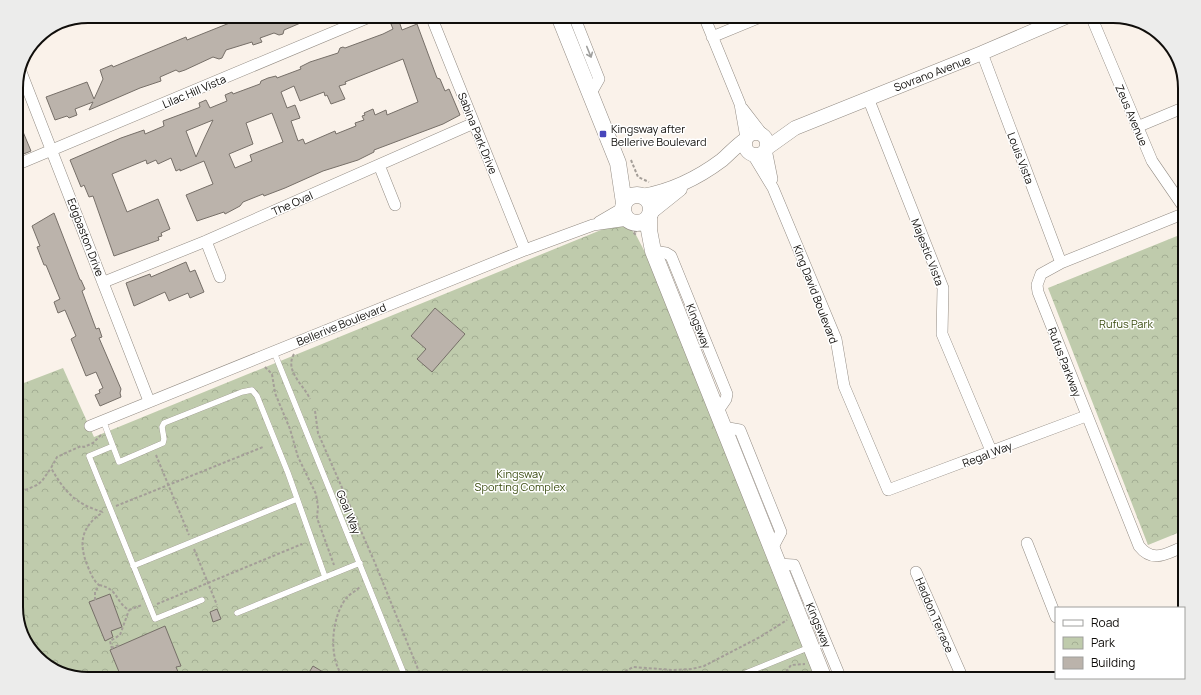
<svg xmlns="http://www.w3.org/2000/svg" width="1201" height="695" viewBox="0 0 1201 695" font-family="Manrope,sans-serif">
	<defs>
		<pattern id="park-crowns" width="20" height="18" patternUnits="userSpaceOnUse"><rect width="20" height="18" fill="#bfcbac"/><path d="M2 6a3 3 0 1 1 6 0M12 15a3 3 0 1 1 6 0" fill="none" stroke="#a3ad93"/></pattern>
	</defs>
	<rect width="100%" height="100%" fill="#faf2ea"/>
	<path fill="url(#park-crowns)" d="M623,221L636,235L648,258L816,679H88L52,669L26,643L16,612V386L63,368L94,437Z
		M1182,234L1185,241V530L1148,545L1048,288Z"/>
	<path fill="#bbb3ab" stroke="#766f68" fill-rule="evenodd" d="M247,16H317L284,30L283,34L279,35L274,33L260,38L262,42L253,45L252,42L226,50L222,58L219,59L213,57L185,70L179,72L176,70L160,77L161,81L140,88L89,110L93,102L75,109L77,115L69,118L67,116L55,120L46,97L87,82L94,99L103,79L100,70L112,65L113,67L186,37L187,40Z
		M399,21L402,30L417,24L437,78L440,79L445,91L449,89L460,115L443,124L374,150V152L358,160L323,171L285,188L264,196L263,194L243,202L240,206L225,214L224,212L197,221L186,195L213,184L204,161L180,171V169L176,171L171,158L158,164L156,160L147,164L146,160L112,174L127,212L158,199L170,229L161,233L162,236L158,237L159,240L114,256L93,196L89,197L84,185L81,187L70,160L121,138L144,130L145,134L164,126L163,121L198,108L200,107L199,103L206,100L210,108L227,101L225,95L232,92L233,94L260,84L261,81L268,78L276,76L277,78L301,69L300,67L310,62L338,53L340,48L343,47L345,48L383,34L393,29L391,24ZM403,59L418,102L387,115L386,110L375,115L373,109L364,113L365,115L362,116L364,120L355,123L356,126L336,134L335,131L305,144L303,139L298,141L291,121L300,118L295,105L287,108L281,92L294,86L300,101L324,92L325,96L327,95L331,104L345,99L339,86L346,84L345,82ZM272,113L283,142L250,155L252,161L235,168L229,154L253,144L246,123ZM213,120L204,139L196,157L186,131Z
		M16,115L31,151L16,157Z
		M54,213L80,280H81L85,289L82,291L96,329L99,328L102,337L99,338L121,389L120,393L121,397L100,406L95,395L100,393L99,390L103,388L96,372L86,376L71,339L76,336L65,310L58,313L54,302L60,299L46,265H44L37,247L40,246L32,226Z
		M186,262L190,272L195,270L204,292L190,298L188,293L169,301L165,292L134,306L126,283L150,274L151,277Z
		M435,308L465,334L432,372L417,359L426,349L411,336Z
		M110,594L122,627L111,631L113,637L105,641L89,602Z
		M217,609L221,619L213,622L210,612Z
		M165,626L181,666L176,667L181,679H122L110,650Z
		M313,666L335,679H305Z"/>
	<g fill="none" stroke-linecap="round" stroke-linejoin="round">
		<g stroke="#938c84" stroke-width="6">
			<path id="service" d="M274,352L406,679
				M103,420L119,462L163,443L164,439L162,427L164,423L242,392L252,390L257,396L288,473L325,577
				M113,446L89,456L155,619L202,600
				M133,566L297,499
				M237,613L360,563
				M731,679L810,647"/>
		</g>
		<g stroke="#938c84" stroke-width="12">
			<path id="minor" d="M431,16L525,250
				M574,16L599,79L591,93
				M704,16L740,104L746,138
				M1091,16L1152,161L1185,209
				M712,37L763,16
				M982,53L1061,263
				M21,72L149,401
				M868,98L943,288L942,334L992,453
				M742,108L762,134
				M1137,127L1185,107
				M766,149L772,179
				M753,155L773,188L836,339L844,386L888,490L1086,416
				M16,165L372,16
				M379,165L395,205
				M1185,213L1061,263L1041,274L1037,285L1038,292L1139,546C1153,564 1167,553 1185,546
				M599,222L623,208
				M206,241L220,277
				M653,251L666,253L671,256L727,394L726,399L717,412
				M104,282L206,241L474,123
				M90,426L525,250L593,225L628,220
				M723,427L740,430L781,532L772,549
				M1027,543L1056,617
				M778,564L794,565L841,679
				M916,572L963,679
				M1075,679L1077,678"/>
		</g>
		<g stroke="#938c84" stroke-width="15">
			<path id="tertiary" d="M745 144a11 11 0 1 1 22 0a11 11 0 1 1-22 0Z
				M767,148L795,128L982,53L1068,16
				M642,196C671,191 698,178 722,160C730,153 737,145 746,139
				M650,213L680,189"/>
		</g>
		<g stroke="#938c84" stroke-width="17">
			<path id="secondary" d="M559,16L618,163L624,203
				M623 209a14 14 0 1 1 28 0a14 14 0 1 1-28 0Z
				M649,216V230L653,251L824,679"/>
		</g>
		<path stroke="#a49e98" stroke-width="2" stroke-dasharray="3 2" stroke-linecap="butt" d="M631,160L638,177L649,182
			M637,231L633,232L637,236
			M294,354C284,371 304,385 310,399
			M265,367L272,374L275,393L290,429L298,457L316,494L318,507L317,518L334,565
			M315,411L318,433L375,563L422,679
			M101,435L93,443L84,447L81,446L57,457L51,468C65,492 75,504 103,512
			M156,455L189,535
			M16,494L37,485L42,481L51,468
			M116,506L263,447
			M194,549L217,605
			M99,585C119,589 115,602 129,610L142,605
			M95,600V592L99,585C93,580 91,574 88,567C78,543 81,527 103,512
			M157,604L302,544
			M111,648L119,645
			M112,649L110,641L120,635L129,610
			M345,679C327,660 331,615 348,596C352,593 357,590 361,586
			M612,679L633,667L673,670L692,669L704,666L760,637L787,620
			M765,679L770,677L782,678L791,665L805,664"/>
		<use href="#service" stroke="#fff" stroke-width="5.5"/>
		<use href="#minor" stroke="#fff" stroke-width="11"/>
		<use href="#tertiary" stroke="#fff" stroke-width="14"/>
		<use href="#secondary" stroke="#fff" stroke-width="16"/>
	</g>
	<defs><path id="oneway-shaft" d="M-6 0H5M1.5-3L5.5 0L1.5 3" fill="none" stroke-width="1.6" stroke-linecap="round" stroke-linejoin="round"/></defs>
	<use stroke="#9f9f9d" href="#oneway-shaft" transform="translate(589 52) rotate(68)"/>
	<rect fill="#4746bb" stroke="#fff" stroke-width="1.5" x="599" y="130" width="8" height="8" rx="2"/>
	<g text-anchor="middle" dominant-baseline="central" stroke-width="3" stroke-linejoin="round" paint-order="stroke">
		<g font-size="11" fill="#100e0b" stroke="#fff">
			<text transform="translate(932 73) rotate(-21)">Sovrano Avenue</text>
			<text transform="translate(194 91) rotate(-23)">Lilac Hill Vista</text>
			<text transform="translate(1132 115) rotate(67)">Zeus Avenue</text>
			<text transform="translate(478 133) rotate(68)">Sabina Park Drive</text>
			<text transform="translate(1021 158) rotate(69)">Louis Vista</text>
			<text transform="translate(292 203) rotate(-24)">The Oval</text>
			<text transform="translate(86 237) rotate(69)">Edgbaston Drive</text>
			<text transform="translate(928 252) rotate(69)">Majestic Vista</text>
			<text transform="translate(816 294) rotate(69)">King David Boulevard</text>
			<text transform="translate(341 324) rotate(-22)">Bellerive Boulevard</text>
			<text transform="translate(699 326) rotate(68)">Kingsway</text>
			<text transform="translate(1065 362) rotate(69)">Rufus Parkway</text>
			<text transform="translate(987 454) rotate(-21)">Regal Way</text>
			<text transform="translate(349 512) rotate(68)">Goal Way</text>
			<text transform="translate(935 615) rotate(67)">Haddon Terrace</text>
			<text transform="translate(819 625) rotate(67)">Kingsway</text>
		</g>
		<g font-size="11" fill="#100e0b" stroke="#fff" text-anchor="start">
			<text x="611" y="128">Kingsway after<tspan x="611" dy="13">Bellerive Boulevard</tspan></text>
		</g>
		<g font-size="11" fill="#394b0f" stroke="#fff">
			<text x="1126" y="323">Rufus Park</text>
			<text x="520" y="473">Kingsway<tspan x="520" dy="13">Sporting Complex</tspan></text>
		</g>
	</g>
	<path d="M0 0H1201V695H0ZM88 23H1113A65 65 0 0 1 1178 88V607A65 65 0 0 1 1113 672H88A65 65 0 0 1 23 607V88A65 65 0 0 1 88 23Z" fill="#ececeb" fill-rule="evenodd"/>
	<path fill="none" stroke="#100e0b" stroke-width="2" d="M88 23H1113A65 65 0 0 1 1178 88V607A65 65 0 0 1 1113 672H88A65 65 0 0 1 23 607V88A65 65 0 0 1 88 23Z"/>
	<rect x="1055" y="607" width="130" height="72" fill="#ffffff" stroke="#9f9f9d"/>
	<rect x="1063" y="620" width="20" height="6" fill="#ffffff" stroke="#9f9f9d"/>
	<text x="1091" y="627" font-size="12" fill="#100e0b">Road</text>
	<rect x="1063" y="637" width="20" height="12" fill="url(#park-crowns)" stroke="#9f9f9d"/>
	<text x="1091" y="647" font-size="12" fill="#100e0b">Park</text>
	<rect x="1063" y="657" width="20" height="12" fill="#bbb3ab" stroke="#9f9f9d"/>
	<text x="1091" y="667" font-size="12" fill="#100e0b">Building</text>
</svg>
